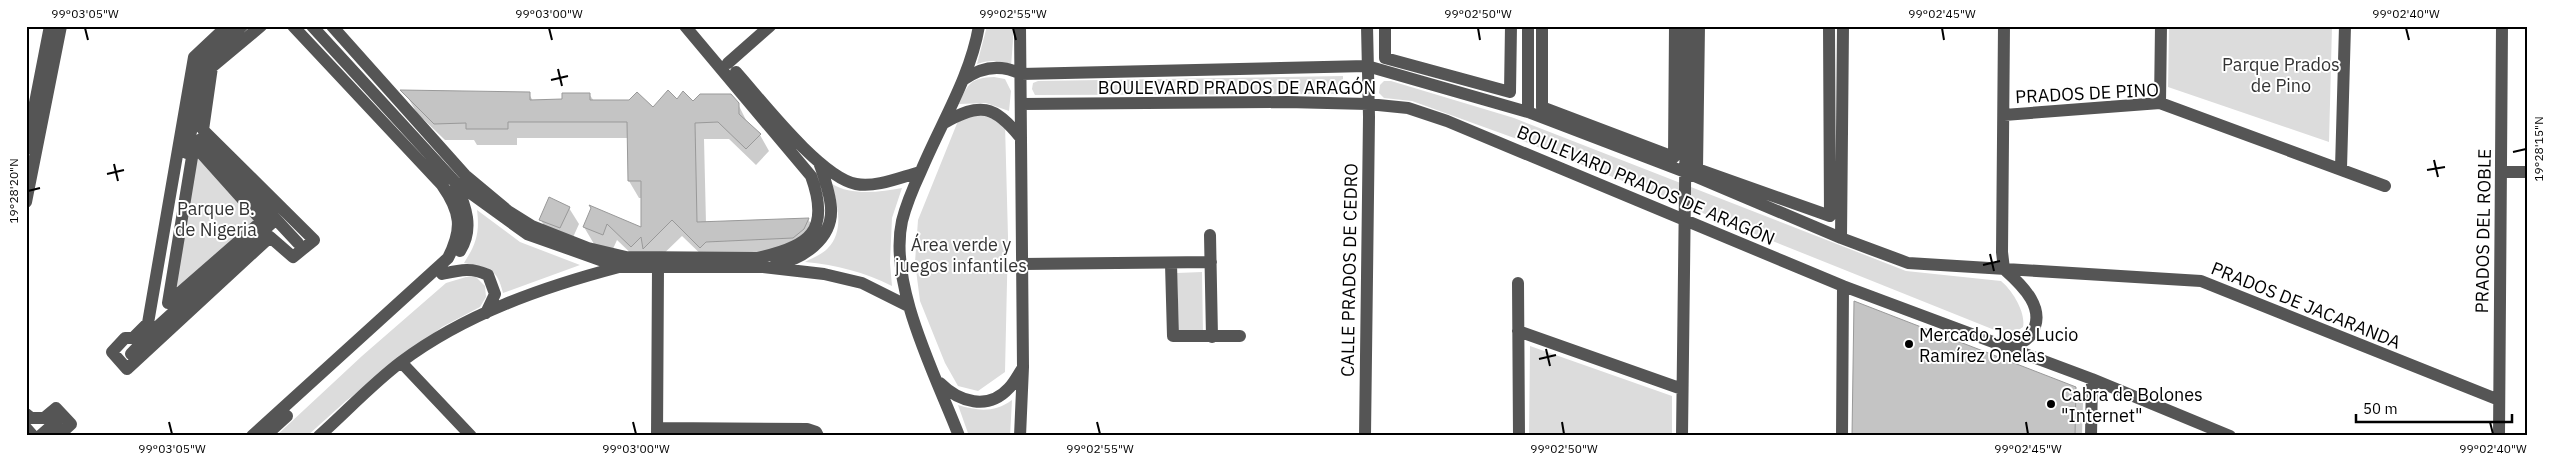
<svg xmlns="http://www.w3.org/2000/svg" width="2553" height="462" viewBox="0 0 2553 462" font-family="'IBM Plex Sans',sans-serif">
	<rect width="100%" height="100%" fill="#fff"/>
	<path fill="#dcdcdc" d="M987,26H1014L1011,67C998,60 991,59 977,64Z
		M2169,26H2332L2329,142L2168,87Z
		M1343,76V94L1035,95L1032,89L1033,83L1038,81Z
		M994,77L1005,79L1011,91L1009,111L986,103L959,104C968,83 971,78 994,77Z
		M1384,81H1391L1514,118L1906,271L2001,281C2012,290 2026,312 2023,327L2017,331L2002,333L1528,143L1412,101L1384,98L1379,93L1380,85Z
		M960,116H985L1005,124L1008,237L1005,372L978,391L958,386L945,363L920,301L915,262L918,220Z
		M194,145L262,221L168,303Z
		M832,184C852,196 880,192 902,188L892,218L890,263L892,286C864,272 837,265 805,262C812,258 823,254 828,248C845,230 837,204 832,184Z
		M477,210L520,242L580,265L503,293C497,267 488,268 464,263C476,244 480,233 477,210Z
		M1202,272L1203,335H1179L1177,273Z
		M466,277H476L485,286L486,297L480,307L442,327L346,401L307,436H276L362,356L446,283Z
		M1530,346L1672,396V436H1529Z
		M1012,400L1010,436H969L958,405C978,411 994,413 1012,400Z"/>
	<path fill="#0003" d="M529,94L533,101L563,100L589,94L594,101L653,108L677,100L738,104L748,124L760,135L769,151L756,165L729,139H704L706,223L808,219L818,236L813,246L710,263L682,236L653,264L641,263L617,240L612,251L594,244L584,227L592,209L642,228V198H639L629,181V138H517V145H477L474,140H445L417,113L407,96Z
		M569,208L579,224L570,244L550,237L541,220Z
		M2075,388L2083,402L2082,436H1853Z"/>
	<path fill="#c4c4c4" stroke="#999" d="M400,90L530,92V100L562,99V93H590V100H629L637,92L653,107L668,90L677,99L683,91L693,101L700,94H731L739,103V114L761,134L746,149L718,122L695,123L697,222L809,218L804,229L793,238L706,242L700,248L672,220L643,249L641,237L631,247L607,224L603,235L583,227L591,208L589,205L641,227V181H628L627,122H508V129H466V123L434,124Z
		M549,197L570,207L560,228L539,220Z
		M1854,301L2076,387L2075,436H1852Z"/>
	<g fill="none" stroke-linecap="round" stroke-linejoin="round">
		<path stroke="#555" stroke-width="12" d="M227,26L194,57L148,323L133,338H125L112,352L127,369L270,237L293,257L314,240L203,130L212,67L261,26
			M312,26L455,182L527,234L620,267H763L824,274L862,283L908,306
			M332,26L465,175L508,211L532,226L588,248L626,257L757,258C810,247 831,231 811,176L685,26
			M1385,26V58L1510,92L1511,26
			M1542,26V107L1674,157L1675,26
			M1699,26L1697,169L1830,216L1829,26
			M728,63L770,26
			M736,72C761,100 820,177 856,184C876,188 901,177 920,172
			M963,80C981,67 1001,64 1021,74L1367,66L1528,112L1685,172L1841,238L1908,263L2201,281L2499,400
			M2160,103L2161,26
			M1021,104L1287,102L1368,104L1408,108L1447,121L1843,286L2092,379L2230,436
			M1528,112V26
			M2004,115L2160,103L2385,186
			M944,123C980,102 994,105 1020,137
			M201,139L298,243
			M194,145L262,221L168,303Z
			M26,149L50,26
			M187,153L204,62L242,26
			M2341,168L2345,26
			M2502,172H2527
			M456,185C466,206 474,229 460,251
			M26,202L61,26
			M1210,235L1212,337
			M1841,238L1843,26
			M1022,264L1211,262
			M1171,264L1173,336H1240
			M775,265C802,259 833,240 831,208C830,192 824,177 819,162
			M2004,269L2002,252L2004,26
			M2004,269C2022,285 2049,310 2030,336C2023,344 2015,345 2005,343
			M442,274C460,270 471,267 488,275L495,294L486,313
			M1518,283L1519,436
			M1518,331L1682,389
			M131,354L155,329L275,220
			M401,362L471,436
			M940,383C959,402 988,411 1009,388C1014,383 1018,375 1022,369
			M26,414L31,418H44L56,408L71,424L58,436
			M26,428L33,436
			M657,428L807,429L816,432L818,436
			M40,436L57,421
			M252,436L448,258C463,229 461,212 442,185L293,26
			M265,436L287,416
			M319,436C346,412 372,384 401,362C465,314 543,287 619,267
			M657,436L658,267
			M959,436C936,376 888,285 902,221C906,205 914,186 921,171C941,123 970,78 979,26
			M1020,436L1023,367L1020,26
			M1365,436L1369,117L1367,26
			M1682,436L1687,26
			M1842,436L1843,286
			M2091,436L2092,379
			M2499,436L2502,26"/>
	</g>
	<path fill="none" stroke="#000" stroke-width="2" d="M85,28L88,40M549,28L552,40M1013,28L1016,40M1478,28L1480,40M1942,28L1944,40M2406,28L2409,40M558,69L562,86M551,80L568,76M2513,152L2526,149M2434,160L2438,177M114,164L118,181M2427,170L2445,167M107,174L124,170M28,191L40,188M1990,254L1994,271M1983,265L2000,261M1546,349L1550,366M1539,359L1556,355M169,422L172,434M633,422L636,434M1097,422L1100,434M1562,422L1564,434M2026,422L2028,434M2490,422L2493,434"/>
	<g fill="#000" stroke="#fff" stroke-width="2">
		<circle cx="1909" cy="344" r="5"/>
		<circle cx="2051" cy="404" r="5"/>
	</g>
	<g text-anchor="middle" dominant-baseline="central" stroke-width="4" stroke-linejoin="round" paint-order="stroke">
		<g font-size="18" fill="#333" stroke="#fff">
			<text x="2281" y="64">Parque Prados<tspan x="2281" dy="21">de Pino</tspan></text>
			<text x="216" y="208">Parque B.<tspan x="216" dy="21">de Nigeria</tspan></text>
			<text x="961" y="244">Área verde y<tspan x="961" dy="21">juegos infantiles</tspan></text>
		</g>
		<g font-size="18" fill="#000" stroke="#fff">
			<text x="1237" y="87">BOULEVARD PRADOS DE ARAGÓN</text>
			<text transform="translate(2087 93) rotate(-3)">PRADOS DE PINO</text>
			<text transform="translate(1646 185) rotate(23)">BOULEVARD PRADOS DE ARAGÓN</text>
			<text transform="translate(2483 231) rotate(-89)">PRADOS DEL ROBLE</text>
			<text transform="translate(1349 270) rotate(-89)">CALLE PRADOS DE CEDRO</text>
			<text transform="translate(2306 305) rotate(22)">PRADOS DE JACARANDA</text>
		</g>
		<g font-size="18" fill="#000" stroke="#fff" text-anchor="start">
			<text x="1919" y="334">Mercado José Lucio<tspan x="1919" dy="21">Ramírez Onelas</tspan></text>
			<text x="2061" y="394">Cabra de Bolones<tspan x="2061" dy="21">"Internet"</tspan></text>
		</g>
	</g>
	<rect width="2553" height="462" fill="none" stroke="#ffffff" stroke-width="55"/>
	<path d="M2356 414v8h156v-8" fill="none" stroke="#000000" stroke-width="2.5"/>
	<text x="2363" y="414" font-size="15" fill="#000000" stroke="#ffffff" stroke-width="4" paint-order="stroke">50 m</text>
	<rect x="28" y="28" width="2498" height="406" fill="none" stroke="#000" stroke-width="2"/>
	<g font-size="12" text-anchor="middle" fill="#000">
		<text x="85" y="18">99°03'05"W</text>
		<text x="549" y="18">99°03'00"W</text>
		<text x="1013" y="18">99°02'55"W</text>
		<text x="1478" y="18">99°02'50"W</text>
		<text x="1942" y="18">99°02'45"W</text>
		<text x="2406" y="18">99°02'40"W</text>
		<text transform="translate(2539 149) rotate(-90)" y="4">19°28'15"N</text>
		<text transform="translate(14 191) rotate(-90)" y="4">19°28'20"N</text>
		<text x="172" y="453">99°03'05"W</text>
		<text x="636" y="453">99°03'00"W</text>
		<text x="1100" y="453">99°02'55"W</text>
		<text x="1564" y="453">99°02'50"W</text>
		<text x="2028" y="453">99°02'45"W</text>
		<text x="2493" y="453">99°02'40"W</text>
	</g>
</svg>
